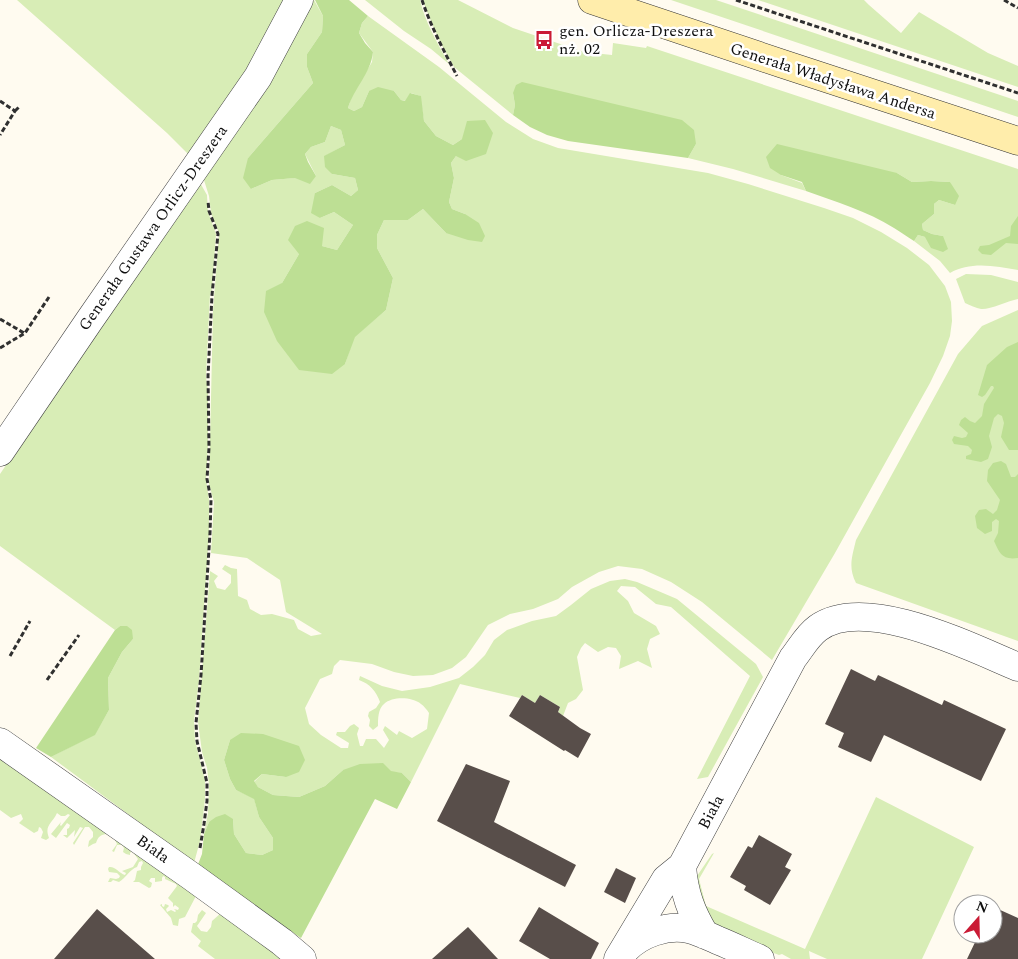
<svg xmlns="http://www.w3.org/2000/svg" width="1018" height="959" viewBox="0 0 1018 959" font-family="Spectral,serif">
	<rect width="100%" height="100%" fill="#fffbf0"/>
	<path fill="#d8edb6" d="M17,0H288L251,65L190,156L167,133Z
		M314,0L323,16L322,32L307,54V67L313,83L248,158L251,189L272,180L316,176L305,154L311,147L325,142L331,126L341,130L345,145L325,156L332,174L355,178L358,190L351,196L332,185L315,193L320,218L334,212L353,225L337,250L322,246L299,254L282,283L345,364L354,337L386,310L393,278L377,248V235L384,220H408L423,209L446,233L465,214L452,209L449,202L454,178L451,163L456,156L462,139L453,145L436,136L424,121L420,96L411,93L406,101L401,100L394,91H369L362,107L354,111L348,108L352,95L372,62L373,52L359,33L362,23L368,16L439,67L506,122L533,139L558,148L708,173L748,184L824,208L853,218L881,232L907,248L929,265L945,286L951,302L952,321L950,336L943,356L930,383L898,440L835,553L772,660L702,602L671,582L642,569L618,566L599,572L572,587L558,599L533,609L510,614L488,625L466,657L452,668L433,675L413,676L394,672L372,664L340,660L334,666L332,674L320,679L305,708L309,724L321,735L341,748H348L349,743L336,735L337,732H345L350,726L354,724L359,728L357,734L360,746H363L366,739H376L384,748L389,740L383,730L385,726L397,735L399,731L412,738L427,729L429,713C427,710 424,706 421,704C412,697 393,696 384,704C378,709 378,719 378,726L373,730L369,726L370,720L368,716L369,712L376,708L380,702C376,691 370,684 359,680L360,676L382,686L402,691L430,687L459,678L473,667L485,655L494,640L507,630L532,621L556,616L571,605L591,589L610,581L625,579L637,582L677,599L756,664L763,677L708,777L697,779L750,676L671,607L656,604L635,587L621,586L617,591L628,601L634,613L656,626L660,634L650,639L647,649L652,668L638,661L619,669L621,656L616,648L608,647L598,652L585,643L581,648L577,657L583,690L576,699L568,703L563,716L558,712L560,707L540,695L535,703L522,695L520,698L460,684L411,782L402,773L343,770L325,786L299,797L273,795L258,787L254,782L262,774L286,777L230,740L224,760L230,779L236,790L254,798L259,817L273,838V850L262,855L246,853L234,834L233,819L209,822L204,834L208,813L209,785L207,768L202,752L198,722L210,571L218,576L214,581L217,588L225,590L231,583V575L222,569L225,565L231,568L237,569L238,596L247,600L250,609L261,615L272,614L294,620L298,629L311,636L322,634L286,612L280,580L247,558L211,553L214,502L209,484L213,311L219,233L211,213L209,196L203,177L270,78Z
		M365,0H420C425,22 438,44 449,64L431,49L404,31Z
		M423,0H458L513,28L584,52L612,55L613,43L646,48L647,46L1018,169V270C996,266 970,261 950,273L940,261L914,241L918,235L925,237L943,236L932,234L923,230L922,224L934,214V204L939,200L955,205L950,182L931,181L912,182L897,173L781,175L802,183L806,191L733,169L688,158L696,144L513,93L515,105L513,115L454,67L439,40L426,9Z
		M671,0H716L1018,101V117Z
		M758,0H864L869,5L901,33L919,12L988,53L1018,66V87Z
		M199,181L207,195L208,212L216,234L212,289L210,294L206,377L208,390V446L206,479L209,500V533L199,680L194,721L195,740L205,781V799L200,841L194,863L51,757L95,734L109,710L108,678L122,652L133,639L120,626L115,630L0,546V474Z
		M966,274L991,275L1018,282V299C1008,301 989,310 981,309C976,308 970,305 965,303L956,279Z
		M1018,310V641L856,583C848,567 852,557 856,540L958,354L982,326Z
		M0,752L288,959H215L198,946L201,941L191,932L193,923H195L197,921L198,915L202,910L206,913L197,926L201,931L207,932L211,927L212,921L221,913L196,896L185,917L179,919L178,926L173,925L171,918L160,905L162,904V906L164,907L165,904L168,905L169,906L166,909L167,912L171,910L175,912L176,911L174,909L178,910L179,908L175,905L173,907V903L168,898L177,886L176,884L165,879V877L163,876L162,878V881L155,882V878H151L149,881L152,883L151,887L149,888L139,882H133L135,880L137,871L141,870V867L143,863L142,861L139,862L137,867C130,869 126,878 119,882L113,880L111,882H108L110,878L116,879L119,878L120,876L117,873L109,872L108,869L109,867C115,866 119,873 125,875L126,873L122,871L133,867L138,859L132,851L130,853V855L126,854L123,852L124,848L122,845H117L114,852L112,851L117,844L114,838L106,834C100,835 98,837 96,843L93,844L88,847L89,841L93,837V832L89,827H85L74,845L73,843L83,828L80,827L74,837L75,830L67,838L63,835H67V829L69,828L70,825L67,823L56,838L51,834L61,822L60,825L61,826L70,815L68,814L65,816H61L57,813C52,824 44,825 49,838L46,840L41,838L43,832L41,828L39,827L38,831L34,833L19,823L23,819L21,814L11,818L0,810Z
		M876,797L974,847L922,959H827L809,951L810,959H791L782,954L779,955L763,949L710,923L695,883L697,876L712,854L714,853L699,879L706,906L805,949Z"/>
	<path fill="#bddf94" d="M315,0H349L368,16L362,23L359,33L365,43L373,52C371,73 354,88 348,108L354,111L362,107L369,91L378,87L394,91L401,100L405,101L410,93L421,96L424,121L436,136L453,145L462,139L467,121L485,120L493,133L486,154L466,161L456,156L451,163L454,178L449,202L452,209L465,214L479,223L485,236L482,242L468,240L446,233L423,209L408,220H384L377,235V248L393,278L386,310L355,337L345,364L332,374L299,370L277,341L264,312L266,291L282,283L299,254L288,240L295,226L307,221L324,228L322,246L337,250L353,225L334,212L320,218L311,213L315,193L332,185L351,196L358,190L355,178L332,174L325,167L324,156L345,145L341,130L331,126L325,142L311,147L305,154L308,162L316,176L310,184L295,178L272,180L251,189L243,178L248,158L313,83L307,67V54L322,32L323,16Z
		M522,82L682,120L694,130L696,144L688,158L568,141L547,135L530,127L513,115L515,105L513,93L516,85Z
		M777,144L897,173L912,182L931,181L950,182L959,196L955,205L939,200L934,204V214L922,224L923,230L932,234L943,236L948,249L943,252L931,248L925,237L918,235L914,241C907,237 901,232 894,228C867,211 836,202 806,191L802,182L781,175L770,168L766,157Z
		M1018,216V244L1006,243L991,255L982,254L978,250L980,246L989,245L1010,236L1011,226Z
		M1018,342V450H1009L1001,437L1004,423L1002,416L998,414L994,418L989,436L992,447L988,459L981,462L966,459V456L971,454L972,450L968,446L954,444L952,440L954,436L962,438L966,437L968,433L959,425L961,420L965,417L970,421L975,423L982,416L984,404L994,388L993,386H991L985,395L982,397L978,395L987,365L1007,347Z
		M1001,461L1006,464L1011,477H1015L1018,474V558C1002,560 1000,554 994,541L998,533L999,521L996,519L992,522V531L985,534L977,528L975,516L979,510L986,509L993,514L997,510L1000,500L987,481L988,470L993,463Z
		M120,626H127L132,630L133,639L122,652L108,678L109,710L95,735L51,757L36,748L115,630Z
		M241,733L263,734L299,746L305,760L299,772L286,777L262,774L254,781L258,787L273,795L299,797L325,786L343,770L360,764L383,763L391,771L402,773L411,782L397,809L375,799L301,938L197,867L202,854L204,834L209,822L216,817L225,814L233,819L234,834L246,853L262,855L273,850V838L259,817L254,799L236,790L230,779L224,760L230,740Z"/>
	<path fill="#584e4a" d="M851,669L875,681L878,675L942,705L944,700L1006,729L981,781L884,735L871,762L838,747L844,733L825,724Z
		M522,695L535,703L540,695L560,707L558,712L580,728L591,734L578,758L565,750L564,751L509,716Z
		M466,764L510,781L494,822L576,865L565,887L437,821Z
		M759,835L792,854L785,867L791,870L770,905L744,890L746,886L730,877L748,846L752,848Z
		M616,868L636,878L625,903L604,892Z
		M539,907L599,943L591,959H550L519,941Z
		M97,909L155,959H54Z
		M998,909L1018,918V959H967L979,934H993V919Z
		M468,927L498,959H432Z"/>
	<g fill="none" stroke-linecap="round" stroke-linejoin="round">
		<g stroke="#414141" stroke-width="29">
			<path id="minor" d="M0,452L89,321L258,77L299,0
				M0,742L191,876L282,942L302,959
				M682,866C684,893 691,912 705,935
				M625,950C640,934 667,924 689,929C698,931 708,936 717,940C732,946 746,953 760,959
				M618,959L666,879L682,866L793,658C801,648 807,636 818,628C865,594 970,647 1018,667"/>
		</g>
		<g stroke="#303030" stroke-width="29">
			<path id="secondary" d="M592,0L783,64L1018,141"/>
		</g>
		<path stroke="#303030" stroke-width="3" stroke-dasharray="5 2.5" stroke-linecap="butt" d="M422,0C431,27 444,51 457,76
			M736,0L1018,93
			M1004,0L1018,8
			M0,101L15,111L0,135
			M15,111L19,107
			M0,319L24,333
			M0,348L25,333L49,297
			M10,656L30,621
			M47,680L79,635
			M200,848L204,824L207,801V783L197,741L196,723L201,675L210,533L211,500L207,479L209,448L208,376L212,295L218,234L209,211L208,201"/>
		<use href="#minor" stroke="#fff" stroke-width="28"/>
		<use href="#secondary" stroke="#ffedab" stroke-width="28"/>
	</g>
	<defs>
		<g id="bus-bare" transform="scale(1.5)"><path d="M-5-6H5V4H4V6H2V4H-2V6H-4V4H-5ZM-3.5-4V0h7V-4ZM-3.5 1.2v1.5H-2V1.2ZM2 1.2v1.5H3.5V1.2Z" fill="#ca1b35" stroke="#fff" stroke-width="2.5" paint-order="stroke"/></g>
	</defs>
	<g fill-rule="evenodd">
		<use href="#bus-bare" x="544" y="40"/>
	</g>
	<g text-anchor="middle" dominant-baseline="central" stroke-width="5" stroke-linejoin="round" paint-order="stroke">
		<g font-size="16" fill="#0e0e0e" stroke="#fff" text-anchor="start">
			<text x="559" y="31">gen. Orlicza-Dreszera<tspan x="559" dy="18">nż. 02</tspan></text>
		</g>
		<g font-size="16" fill="#0e0e0e" stroke="#fff">
			<text transform="translate(833 81) rotate(18)">Generała Władysława Andersa</text>
			<text transform="translate(153 228) rotate(-55)">Generała Gustawa Orlicz-Dreszera</text>
			<text transform="translate(711 812) rotate(-62)">Biała</text>
			<text transform="translate(153 849) rotate(35)">Biała</text>
		</g>
	</g>
	<g transform="translate(978 919) rotate(20)"><circle r="24" fill="#ffffff" stroke="#9f9f9f"/>
	<path d="M0-4L9 19L0 12L-9 19Z" fill="#ca1b35"/>
	<text y="-8" font-size="14" font-weight="bold" text-anchor="middle" fill="#0e0e0e">N</text>
	</g>
</svg>
